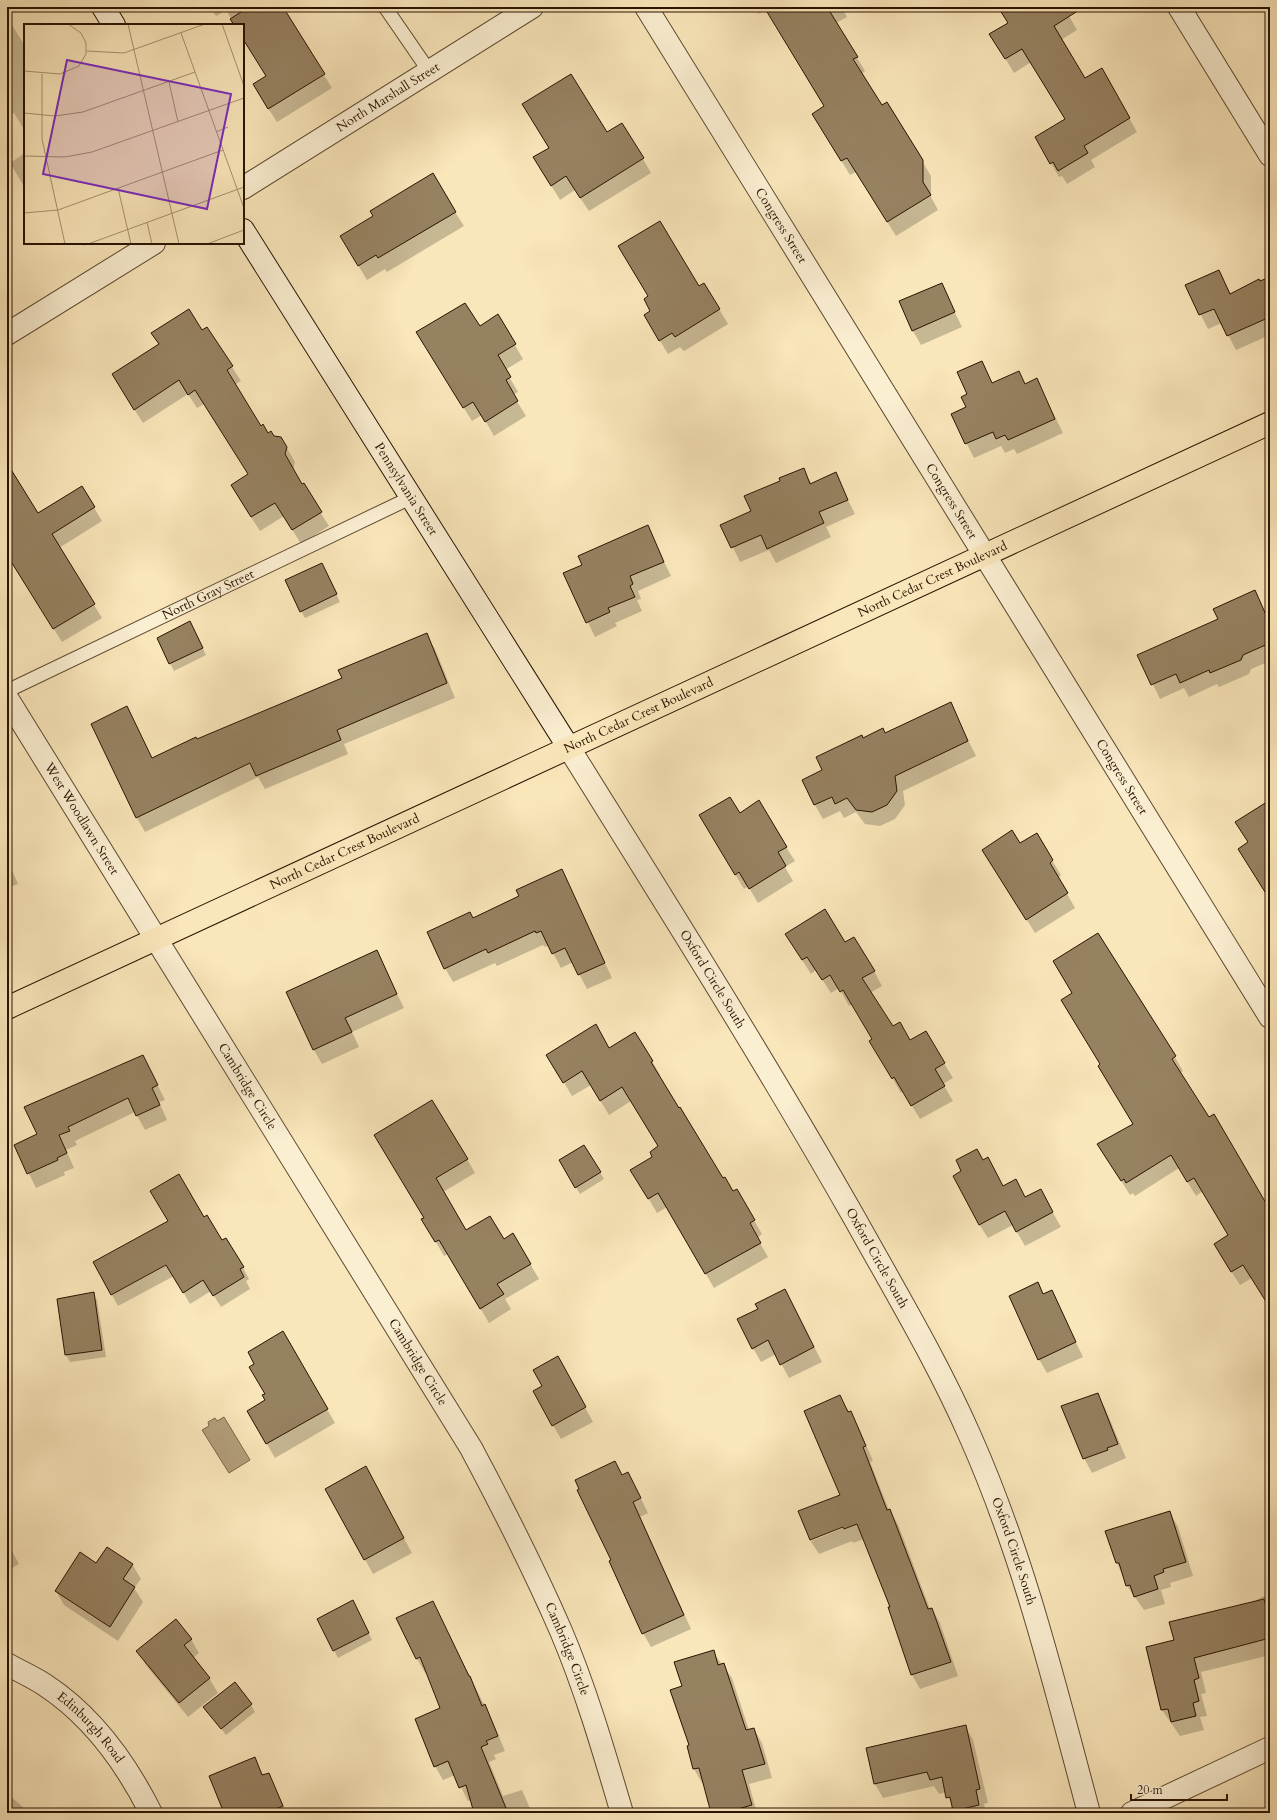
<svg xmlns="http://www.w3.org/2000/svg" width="1277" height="1820" viewBox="0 0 1277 1820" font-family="Cardo,serif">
	<rect width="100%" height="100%" fill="#f9e6ba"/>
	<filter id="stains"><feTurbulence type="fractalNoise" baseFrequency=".005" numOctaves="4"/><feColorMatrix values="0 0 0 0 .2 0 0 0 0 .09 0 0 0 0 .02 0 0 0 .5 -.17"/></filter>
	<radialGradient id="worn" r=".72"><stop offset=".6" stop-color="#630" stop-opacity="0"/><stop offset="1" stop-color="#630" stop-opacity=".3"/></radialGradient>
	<path fill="#b39e7b" stroke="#7c664a" d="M224,1417L250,1460L229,1473L202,1430L209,1426L208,1422L215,1418L217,1421Z"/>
	<path fill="#0003" fill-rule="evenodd" d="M210,7H282L332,88L277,122L262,99L267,77L243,38V25H235L226,10L216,16Z
		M754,7H842L847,17L836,23L865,71L861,74L881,107L922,161L931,176V197L938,210L896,236L856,172L850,175L821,128L825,107L766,9L758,14Z
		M999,7H1064L1077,30L1061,40L1085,80L1102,69L1137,132L1091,160L1095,167L1067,184L1062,176L1059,177L1036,137L1066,119L1031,62L1014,73L999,48L1009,23Z
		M7,17L25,46V131L14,113L7,118Z
		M607,133L643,159L651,173L589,211L575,190L560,200L543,172Z
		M25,153V188L10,163Z
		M455,212L464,226L387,272L385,269L367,280L349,250L374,216Z
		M82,243H89L84,246Z
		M1218,271L1231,294L1270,278V335L1236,350L1222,323L1208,329L1186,286Z
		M704,284L728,324L684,351L680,347L668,354L645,316Z
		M941,284L962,327L921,345L913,331L901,302Z
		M498,316L523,359L505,370L518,392L513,395L526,416L494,436L482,415L472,421L426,347L480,327Z
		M207,328L241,381L234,385L260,427L267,435L281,438L295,462L293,470L329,526L301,544L284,516L260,531L240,500L249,475L204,404L197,408L188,394L143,423L121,389L159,345L153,333L202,332Z
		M981,362L993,384L1019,373L1026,385L1037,380L1063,433L1017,454L1014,449L1005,453L1001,446L974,458L952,415L967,408L969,395Z
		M7,465L38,514L82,487L102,521L59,548L102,618L62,642L7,554Z
		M803,469L812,484L835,474L855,514L826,527L831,537L776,563L769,550L740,562L722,525L752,512L782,481Z
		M647,527L671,576L638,591L641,599L637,600L642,611L615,623L617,626L595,637L564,573L583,565Z
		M326,571L340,602L305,618L301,611Z
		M1254,591L1270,623V661L1251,669L1249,674L1219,687L1217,684L1189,697L1184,688L1160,699L1139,656L1219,619Z
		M193,629L206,655L174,671L158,639Z
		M426,635L435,649L455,698L344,744L348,754L265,789L258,777L145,832L137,818L152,759L343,679Z
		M950,704L976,756L903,791L905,805L895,819L880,826L865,824L856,812L844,818L840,811L823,819L815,805L823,771L863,739L885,734Z
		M739,814L786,847L795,861L785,867L793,881L758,903L748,886L744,889L709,830Z
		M1036,834L1061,875L1058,878L1075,908L1035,933L992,864Z
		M7,859L18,884L7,888Z
		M561,870L612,978L587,989L573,962L561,968L549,945L545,947L543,945L497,966L495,963L453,982L445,968L472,919L520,896Z
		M845,943L874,971L882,986L870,993L893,1028L910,1041L925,1032L953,1078L943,1084L953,1101L920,1119L903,1091L901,1093L879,1055L873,1039L852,1004L849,1006L839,988L831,993L816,970L811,974L795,949Z
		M376,951L404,1008L352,1032L359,1047L322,1064L314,1050Z
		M609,1049L652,1061L660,1075L658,1076L723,1180L733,1192L737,1191L762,1234L757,1238L768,1257L714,1288L667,1207L657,1213L632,1170L654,1157L659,1147L631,1101L609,1115L591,1085L572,1096L556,1069Z
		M143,1056L165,1100L159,1102L167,1120L145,1130L135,1112L75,1141L77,1145L66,1150L74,1168L64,1172L65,1175L36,1188L15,1145L38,1134Z
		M1175,1057L1183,1071L1180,1073L1270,1210V1307L1252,1278L1240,1285L1223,1259L1230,1236L1203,1191L1196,1196L1179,1168L1135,1196L1133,1193L1130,1195L1107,1158L1134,1124L1107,1080Z
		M376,1135L467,1159L475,1173L443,1192L466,1231L504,1241L513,1235L539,1279L505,1299L511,1309L489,1323L448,1254L444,1256L423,1220L425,1218Z
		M584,1146L604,1179L580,1194L560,1161Z
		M983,1161L1003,1187L1025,1198L1048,1204L1061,1227L1025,1246L1013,1225L988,1238L979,1224Z
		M204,1218L243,1267L249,1279L246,1281L250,1289L221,1307L211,1291L190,1304L174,1276L118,1306L112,1295L171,1263Z
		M1037,1284L1044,1295L1051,1291L1083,1357L1047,1373L1039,1359Z
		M93,1293L97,1300L106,1357L70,1362L66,1355Z
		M793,1305L822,1362L789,1378L776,1354L761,1362L753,1348Z
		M283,1333L335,1423L275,1458L248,1411L266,1400V1394L256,1364Z
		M7,1362L10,1389H7Z
		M566,1372L593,1422L561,1439L553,1425Z
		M1097,1394L1105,1408L1126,1458L1092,1473L1084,1458Z
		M840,1397L858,1426L873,1461L870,1462L889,1510L898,1524L930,1609H932L940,1623L958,1676L920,1689L912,1675L889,1608L891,1607L864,1539L853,1543L852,1541L819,1554L810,1540L800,1512L842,1495ZM847,1524L848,1526L811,1541V1539Z
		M622,1476L636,1488L648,1513L640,1517L691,1629L651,1647L643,1633L613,1561Z
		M373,1482L412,1553L373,1574L326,1489Z
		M1170,1513L1178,1527L1193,1576L1170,1583L1171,1587L1161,1590L1165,1604L1144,1610L1127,1586L1117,1563Z
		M7,1542L19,1564L7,1571Z
		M97,1564H132L141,1579L134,1588L143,1602L118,1641L64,1605L56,1591Z
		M1270,1593V1655L1201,1672L1206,1693L1201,1694L1207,1716L1200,1717L1204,1730L1180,1736L1162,1710L1147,1648L1175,1641Z
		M432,1602L492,1720L505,1751L494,1755L496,1759L489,1762L503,1796L522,1790L532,1813H475L472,1800L468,1801L455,1775L443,1780L435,1766L442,1709L427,1672L425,1673L417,1659L397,1618Z
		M357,1609L372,1640L338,1658L318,1619Z
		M191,1639L199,1653L193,1658L209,1678L218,1693L188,1717L146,1665L138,1651Z
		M713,1652L732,1678L749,1730L754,1729L762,1743L772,1778L749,1784L757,1813H712L704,1783H702L694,1769L688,1746H690L683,1687Z
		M251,1705L255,1712L226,1735L205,1707Z
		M965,1726L973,1740L988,1803L984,1804L986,1813H955L946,1792L939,1794L934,1786L883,1798L875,1784L867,1749Z
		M254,1758L264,1776L269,1774L287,1813H225Z
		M7,1793L27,1811V1813H7Z"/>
	<path fill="#968161" stroke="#2a1300" d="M249,7H283L325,74L268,109L253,84L266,76L243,39V25H234L230,19Z
		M764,7H827L858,57L853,59L882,105L887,102L923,160V182L931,195L887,222L847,158L841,161L812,114L824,106Z
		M998,7H1084L1054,26L1085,78L1102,68L1130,118L1084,146L1088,153L1058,171L1053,162L1050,164L1035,137L1065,119L1022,49L1005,59L989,34L1008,23Z
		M571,74L607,132L622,123L644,158L580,198L566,176L551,186L533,157L549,148L522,104Z
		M433,173L456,212L378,258L376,255L358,266L340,236L373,216L370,211Z
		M660,221L699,286L704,283L720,309L675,337L672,333L659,341L644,315L650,311L644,299L648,296L618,246Z
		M1219,270L1230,294L1259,279L1260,281L1270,277V317L1227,336L1214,309L1199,315L1185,285Z
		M942,283L955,312L912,331L899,301Z
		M465,303L480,326L498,314L516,344L498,355L511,377L506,380L518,401L485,422L473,402L463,408L416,332Z
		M189,309L202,330L207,327L233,366L227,370L261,426L263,424L268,433L271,431L274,436L281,437L287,447L285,454L302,484L304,483L322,512L292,530L275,503L251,517L231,485L248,474L195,390L188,395L179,380L134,410L112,374L159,344L151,333Z
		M982,361L992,383L1019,371L1025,384L1037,378L1055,419L1008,440L1005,435L996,439L993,432L965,444L951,414L966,407L961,397L967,394L957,372Z
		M7,463L38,513L82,486L95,507L52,534L95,604L53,629L7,555Z
		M804,468L810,484L836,472L848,500L819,512L824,523L767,549L761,535L731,548L720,525L751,511L744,496L780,481L779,478Z
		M648,525L664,562L630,576L633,584L630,586L635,597L608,608L610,612L586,623L563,573L582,565L578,556Z
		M322,563L337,594L300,612L285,580Z
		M1255,590L1270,624V643L1243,655L1241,660L1210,673L1209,670L1180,683L1176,674L1151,685L1137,655L1218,619L1213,609Z
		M190,621L203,648L169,664L157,638Z
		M427,633L447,683L337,730L341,740L256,776L250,763L136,818L91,724L127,706L152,758L196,737L197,739L342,678L338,670Z
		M951,702L968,741L895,776L897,791L887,805L872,812L856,810L847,798L835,804L832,797L814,805L802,780L822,770L816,757L862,735L863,738L883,728L885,733Z
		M730,797L740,813L759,800L787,847L778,852L786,866L749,889L739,872L735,875L699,815Z
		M1270,800V900L1238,849L1248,842L1235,822Z
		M1012,830L1020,843L1037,833L1053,860L1050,863L1068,893L1026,920L982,850Z
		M562,869L605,963L578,975L565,948L552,954L541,931L536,933L535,931L488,953L486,949L444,969L427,932L470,912L473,918L519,896L516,890Z
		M825,909L845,942L854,937L875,971L862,978L893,1026L900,1022L910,1040L926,1031L945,1063L935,1069L945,1086L911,1106L894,1077L892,1079L869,1041L872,1039L843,990L840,992L830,975L822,980L807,957L802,960L785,934Z
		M1098,933L1176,1056L1172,1059L1209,1117L1214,1114L1270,1210V1308L1243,1265L1231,1272L1214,1244L1228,1235L1194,1178L1187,1182L1171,1155L1126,1183L1124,1179L1121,1181L1097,1144L1133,1124L1098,1066L1100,1064L1061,1000L1072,993L1053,961Z
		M377,950L397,994L345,1018L352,1032L313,1050L286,992Z
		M596,1024L609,1048L635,1032L653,1061L651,1062L679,1108L680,1107L723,1178L725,1177L733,1191L737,1189L755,1220L750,1223L761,1243L705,1274L658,1193L648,1199L630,1170L652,1157L650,1152L658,1146L622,1087L600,1101L582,1071L563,1083L546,1055Z
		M143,1055L158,1085L152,1088L160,1105L136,1116L128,1098L68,1127L70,1131L59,1135L67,1153L57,1158L58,1160L27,1174L14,1145L37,1134L24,1107Z
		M432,1100L468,1159L436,1178L466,1230L490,1216L504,1239L513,1233L531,1264L497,1284L504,1294L480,1309L439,1240L435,1242L421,1219L424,1218L374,1135Z
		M584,1145L601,1172L575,1188L559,1160Z
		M977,1149L983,1160L988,1157L1003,1186L1016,1179L1025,1197L1041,1189L1053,1212L1016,1232L1005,1211L979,1225L953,1176L961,1171L956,1160Z
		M179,1174L204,1217L207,1215L222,1240L226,1238L244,1267L240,1269L244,1277L213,1296L203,1280L183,1293L166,1265L111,1295L93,1262L168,1221L150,1191Z
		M1038,1282L1043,1294L1052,1290L1076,1342L1038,1360L1009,1296Z
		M785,1289L814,1347L780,1365L768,1340L752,1349L737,1319L758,1309L755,1304Z
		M94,1292L102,1350L65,1355L57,1299Z
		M283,1331L328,1409L266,1444L247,1411L265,1400L262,1395L265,1394L249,1367L254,1364L248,1352Z
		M558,1356L586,1407L552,1426L533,1391L542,1386L533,1370Z
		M1098,1393L1118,1444L1107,1448L1108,1450L1083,1459L1061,1406Z
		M840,1395L848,1412L851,1411L866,1446L863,1447L887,1510L890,1509L928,1609L932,1608L951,1662L911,1675L888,1607H890L857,1524L844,1529L843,1527L810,1540L798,1511L840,1495L804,1411Z
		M615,1461L622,1475L628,1472L641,1498L633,1502L684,1615L642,1634L609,1561L611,1560L577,1490L579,1489L575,1480Z
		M366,1466L404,1538L364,1560L325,1489Z
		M1170,1511L1186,1562L1163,1569L1164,1572L1154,1576L1158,1589L1134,1597L1130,1585L1126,1586L1119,1563H1116L1105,1531Z
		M107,1547L133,1564L123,1579L135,1587L110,1627L55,1591L80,1552L96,1563Z
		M1264,1599L1270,1622V1638L1194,1658L1199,1678L1194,1680L1199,1701L1193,1703L1196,1716L1171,1722L1168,1709L1161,1710L1146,1647L1174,1640L1169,1622Z
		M353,1600L369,1633L333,1651L317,1619Z
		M433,1601L469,1676H470L482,1706L485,1704L498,1736L486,1741L488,1744L481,1747L508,1813H474L466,1785L459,1788L448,1761L434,1767L415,1719L440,1708L420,1657L416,1659L396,1618Z
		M176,1619L192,1639L184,1645L210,1678L179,1703L136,1651Z
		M714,1650L718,1665L724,1663L746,1730L754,1728L765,1764L742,1770L752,1805L724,1813H711L699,1768L693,1769L687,1746L689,1745L670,1690L682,1686L674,1662Z
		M235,1682L252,1704L221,1729L203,1707Z
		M966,1725L980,1789L976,1790L979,1805L953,1811L950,1797L946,1798L942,1777L930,1780L927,1772L874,1784L866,1748Z
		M255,1757L262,1775L269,1773L283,1806L266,1813H224L209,1776Z"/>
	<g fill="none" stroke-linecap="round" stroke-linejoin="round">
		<g stroke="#5e482e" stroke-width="15">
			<g id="lane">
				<path d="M385,7L429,71"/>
				<path id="s1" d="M7,691L410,498"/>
			</g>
		</g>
		<g stroke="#5e482e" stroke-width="24">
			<g id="street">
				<path id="s2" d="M646,7L1270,1017"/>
				<path d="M1179,7L1270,155"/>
				<path id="s3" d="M243,188L532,7"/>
				<path d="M7,334L154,243"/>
				<path id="s4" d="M7,698L471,1448C503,1508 534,1569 561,1631C586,1690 604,1752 622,1813"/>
				<path id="s5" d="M569,748C666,904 764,1059 855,1219C895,1291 937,1361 970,1436C1024,1557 1055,1686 1089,1813"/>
				<path id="s6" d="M7,1664C19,1671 33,1677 45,1685C92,1716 126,1763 151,1813"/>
				<path d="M1132,1813L1270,1748"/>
			</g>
		</g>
		<g stroke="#2a1300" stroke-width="24">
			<g id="secondary">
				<path d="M103,7L114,25"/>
				<path id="s7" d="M243,230L569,748"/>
			</g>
		</g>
		<g stroke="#2a1300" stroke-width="24">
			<g id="primary">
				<path id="s8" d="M7,1008L1270,423"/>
			</g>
		</g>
		<use href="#lane" stroke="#fbefd2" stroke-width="13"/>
		<use href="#street" stroke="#fbefd2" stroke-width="22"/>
		<use href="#secondary" stroke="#fbefd2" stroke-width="22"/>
		<use href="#primary" stroke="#f9e6ba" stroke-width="22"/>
	</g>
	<g text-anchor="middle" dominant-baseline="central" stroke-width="3.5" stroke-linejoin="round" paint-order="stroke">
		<g font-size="13" fill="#2a1300" stroke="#fbefd2">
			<text stroke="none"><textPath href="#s3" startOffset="171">North Marshall Street</textPath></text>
			<text stroke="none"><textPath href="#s2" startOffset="257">Congress Street</textPath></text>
			<text stroke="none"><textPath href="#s7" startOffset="306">Pennsylvania Street</textPath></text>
			<text stroke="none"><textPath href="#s2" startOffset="581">Congress Street</textPath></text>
			<text stroke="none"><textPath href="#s8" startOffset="1020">North Cedar Crest Boulevard</textPath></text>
			<text stroke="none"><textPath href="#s1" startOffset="223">North Gray Street</textPath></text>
			<text stroke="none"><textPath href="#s8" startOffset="696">North Cedar Crest Boulevard</textPath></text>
			<text stroke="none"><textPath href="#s2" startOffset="905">Congress Street</textPath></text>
			<text stroke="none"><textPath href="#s4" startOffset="142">West Woodlawn Street</textPath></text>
			<text stroke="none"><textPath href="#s8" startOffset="372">North Cedar Crest Boulevard</textPath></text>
			<text stroke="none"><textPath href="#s5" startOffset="272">Oxford Circle South</textPath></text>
			<text stroke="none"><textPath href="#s4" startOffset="457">Cambridge Circle</textPath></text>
			<text stroke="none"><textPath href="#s5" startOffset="596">Oxford Circle South</textPath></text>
			<text stroke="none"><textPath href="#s4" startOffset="781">Cambridge Circle</textPath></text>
			<text stroke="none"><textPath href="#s5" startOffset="920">Oxford Circle South</textPath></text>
			<text stroke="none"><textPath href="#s4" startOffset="1105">Cambridge Circle</textPath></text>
			<text stroke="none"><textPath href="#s6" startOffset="106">Edinburgh Road</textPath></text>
		</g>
	</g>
	<g transform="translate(24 24)">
		<rect width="220" height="220" fill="#f9e6ba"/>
		<path fill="none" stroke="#a69270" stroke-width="1" d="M104,0L155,220M198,0L220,62M157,9L220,184M63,27L100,29L181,0M0,47L36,50L55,42L62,30V19L57,9L44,0M18,50V115L41,220M145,58L154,98M0,89L31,92L59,88L171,48M192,108L204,103M0,132L41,133L68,128L220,74M94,164L107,220M0,189L34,186L199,126M123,198L128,220M64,220L220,163M183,220L220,206"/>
		<path fill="#7b2cbf" fill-opacity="0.15" stroke="#7b2cbf" stroke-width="2" d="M43,36L207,70L183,185L19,150Z"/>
		<rect width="220" height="220" fill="none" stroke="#2a1300" stroke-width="2"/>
	</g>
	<rect width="1277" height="1820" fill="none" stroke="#f9e6ba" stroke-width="24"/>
	<rect x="8" y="8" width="1261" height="1804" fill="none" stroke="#2a1300" stroke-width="2"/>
	<rect x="12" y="12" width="1253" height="1796" fill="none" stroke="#2a1300"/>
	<path d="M1131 1794v6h96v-6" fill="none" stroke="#2a1300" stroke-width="2"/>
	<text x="1137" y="1794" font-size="12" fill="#2a1300" stroke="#fbefd2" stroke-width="3" paint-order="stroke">20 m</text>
	<rect width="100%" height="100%" filter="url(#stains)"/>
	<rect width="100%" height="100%" fill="url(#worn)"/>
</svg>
